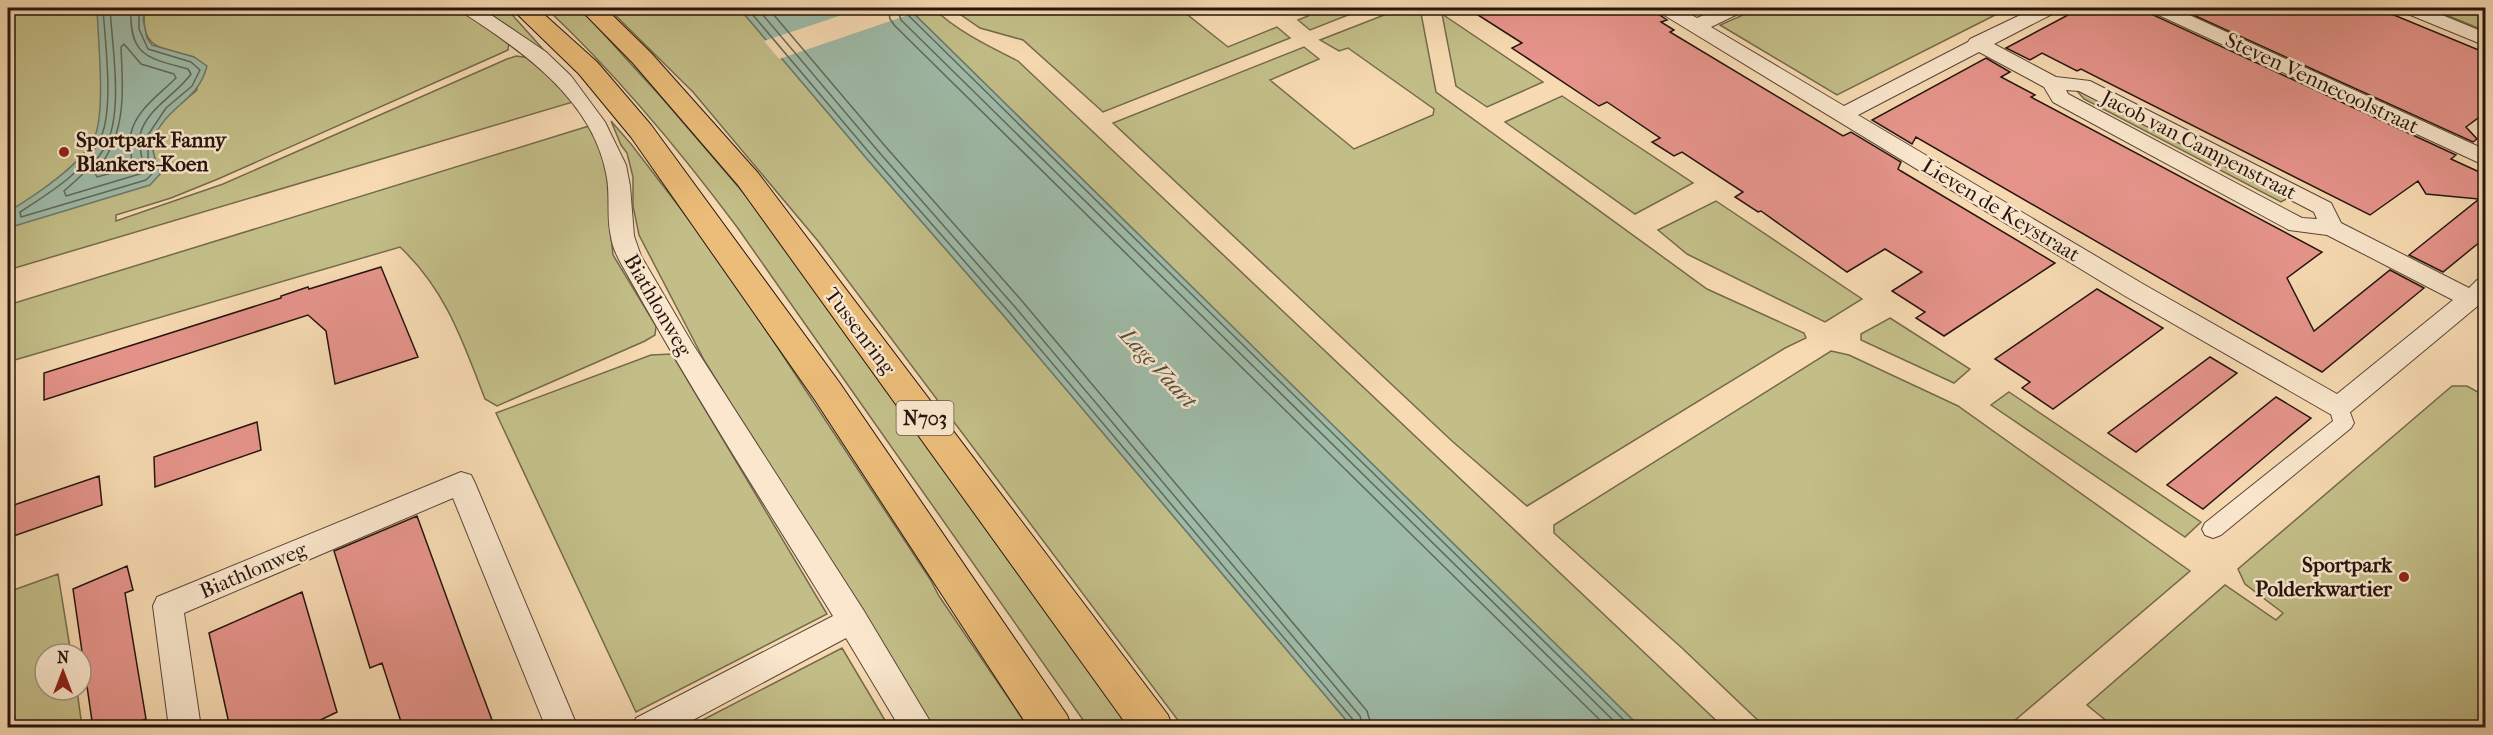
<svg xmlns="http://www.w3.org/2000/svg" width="2493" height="735" viewBox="0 0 2493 735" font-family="'IM FELL French Canon',serif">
	<rect width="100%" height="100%" fill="#f7dab2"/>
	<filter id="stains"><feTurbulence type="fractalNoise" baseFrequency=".00333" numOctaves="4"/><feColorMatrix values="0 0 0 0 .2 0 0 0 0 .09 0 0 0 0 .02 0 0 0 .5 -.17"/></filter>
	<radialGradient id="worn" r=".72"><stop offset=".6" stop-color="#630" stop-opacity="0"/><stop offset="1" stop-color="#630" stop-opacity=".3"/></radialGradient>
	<path fill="#c3be88" stroke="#746a4c" stroke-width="1.5" d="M8,8H120L127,75L160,175C157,164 149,147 154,136C161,117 182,103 197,90L194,57C161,47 139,50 145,8H460L509,41L508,50L497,55L218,179L171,198L116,215V221L223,184L507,59L516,56L531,58L573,102L8,270Z
		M480,8H506L559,67L514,30Z
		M546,8H580L662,98L753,204L1134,727H1088L737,227C681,152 614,72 546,8Z
		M608,8H739L868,160L1004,316L1352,727H1183L818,241L693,92Z
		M908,8H933C957,31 988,46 1018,61L1723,727H1640Z
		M951,8H1179L1228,47L1277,27L1290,38L1103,112L1023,40L980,28Z
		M1297,8H1366L1310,30L1298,20L1308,16Z
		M1402,8H1420L1436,92L1707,289L1804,333L1806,338L1785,348L1527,506L1452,441L1113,123L1304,47L1319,59L1270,80L1354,149L1433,115L1434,109L1348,48L1339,51L1320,40Z
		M1759,8H2009L1837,95L1720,25Z
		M2429,8H2476L2485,12V31Z
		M1442,14L1543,82L1487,107L1456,86Z
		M2077,91H2084L2290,197L2281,202L2084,99Z
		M1562,96L1693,183L1635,214L1505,122Z
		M611,121L631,144L720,260L930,579L939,596L1028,727H930L704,360L639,235L633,206V177L627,153L621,145Z
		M589,126L606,153L612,180L610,226L613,255L656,326L655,335L645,341L497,406L485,399C463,342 446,290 400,247L8,362V305Z
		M1716,201L1862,299L1825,322L1687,254L1658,230Z
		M1890,318L1970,369L1954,383L1861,340V334Z
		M1831,351L1849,355L1958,406L2190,571L2007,727H1765L1682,648L1554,533V525Z
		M672,354L827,614L636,712L496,413L651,355Z
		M2452,386H2467L2485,396V727H2114L2087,705L2225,585L2276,620L2283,613L2245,584L2238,569Z
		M2009,392L2201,522L2185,537L1991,405Z
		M58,574L71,654H45V690H77L82,727H8V592Z
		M842,648L889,727H689Z"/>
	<path fill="#9ebba8" stroke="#6e796b" stroke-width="1.5" d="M97,8H145L143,19L147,38L152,45L194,57L207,66C199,97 178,101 161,125C159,129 154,133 153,137C150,148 157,164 160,174L150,185L8,228V212C34,196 86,163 96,133C105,104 98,39 97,8Z
		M739,8H908L1640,727H1352L1004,316L868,160Z"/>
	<path fill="#f7dab2" d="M863,8H912L917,12L779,59L764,41Z"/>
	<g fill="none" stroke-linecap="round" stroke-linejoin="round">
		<path stroke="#62685c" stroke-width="1.5" d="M103,8C105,42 114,107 101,137C87,171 49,193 20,212L21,217L146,180L152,174L148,156V135L166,108L192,86L200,70L191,62L148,49L139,29V8
			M110,8C112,46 124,113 105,147C95,164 79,178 64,191L66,196L143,173C144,160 138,148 140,135C146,109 176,95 191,74L188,69C147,58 129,56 131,8
			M747,8L872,156L1009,312L1354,721L1356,728
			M757,8L878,151L1015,307L1360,716L1363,728
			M768,8L885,146L1022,301L1367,711L1372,728
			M888,8L890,19L895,26L1608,728
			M897,8L901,20L1621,728
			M904,8L907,14L1632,728
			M124,44L141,64L174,74L176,78C160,94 136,110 131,133C129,144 132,156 132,167L97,177L95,173C127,133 123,95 121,47Z"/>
	</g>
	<path fill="#e6948b" stroke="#25150f" stroke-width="1.5" d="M1467,8H1654L1657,13L1667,20L1661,22L1674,30L1670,32L1843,136L1851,132L1901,162L1898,169L1901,171L2055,263L1944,336L1916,318L1925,312L1892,291L1922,272L1885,249L1847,272L1761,211L1758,212L1735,197L1743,192L1682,152L1674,156L1652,142L1660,138L1607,102L1599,106L1512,48L1522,43Z
		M2081,8H2147L2151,14L2456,155L2451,159L2486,175V237L2443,272L2409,255L2479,199L2426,194L2418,181L2370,215L2081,69L2077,71L2042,53L2030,60L2006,48Z
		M2178,8H2377L2486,53V112L2466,127L2477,139L2473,142Z
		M1986,58L2010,72L2001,77L2035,95L2031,97L2322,252L2287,278L2314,331L2390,270L2424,288L2322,372L1916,137L1912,144L1872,120Z
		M381,267L418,357L335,384L326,331L308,315L44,400V373L281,298V296L308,287L309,289Z
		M2097,289L2163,328L2053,409L2022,388L2030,382L1995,359Z
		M2210,357L2237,373L2136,452L2108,433Z
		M2276,397L2311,418L2203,509L2167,485Z
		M257,422L261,450L155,487L154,457Z
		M99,476L102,505L8,538V507Z
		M417,516L464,645L495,728H403L382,663L370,668L334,551Z
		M127,566L133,590L125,593L146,719L126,728H93L73,589Z
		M302,592L337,712L304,728H230L209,633Z"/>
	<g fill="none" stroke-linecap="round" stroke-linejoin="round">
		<g stroke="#5a4638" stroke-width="2">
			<path id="pedestrian" d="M2339,400L2346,402L2354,423L2351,428L2221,535L2213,538L2205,535L2202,529L2205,523L2333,421L2329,407L2332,402Z"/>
		</g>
		<g stroke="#5a4638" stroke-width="2">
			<path id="minor" d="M460,8H481L546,52L571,76L605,122L626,165L630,186L634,236L641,256L692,343L864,611L934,728H900L846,638L678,728H631L636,718L833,616C764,503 691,390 627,274C620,262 613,250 611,237C606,216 611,194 606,173C592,99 521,50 462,12Z
				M1656,8H1679L1697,18L1720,8H1744L1742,12L1711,27L1844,106L1968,42L1970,39L2035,8H2058L2056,12L1994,44L2056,77L2090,81L2331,203L2341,223L2469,288L2477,280L2486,278V299L2348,414L2339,417L2330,414L2125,296L1659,12ZM1979,52L2044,87L2053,102L2289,230L2327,235L2453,300L2337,394L2143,284L1858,115ZM2066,90L2079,91L2314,212L2317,219L2302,218L2068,94Z
				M2149,8H2174L2486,150V166L2152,12Z
				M2400,8H2425L2486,33V46L2403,12Z
				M461,472L471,475L475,483L578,728H546L453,498L184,613L201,728H169L153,606L157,597Z"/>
		</g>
		<g stroke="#25150f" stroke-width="2">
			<path id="trunk" d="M511,8H537L597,62L651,125L839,382L1067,715L1072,728H1029L815,400L631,137L579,74Z
				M579,8H605L651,53L758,173L1168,715L1173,728H1129L738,185L633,63Z"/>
		</g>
		<use href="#pedestrian" fill="#fae7cd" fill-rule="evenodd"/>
		<use href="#minor" fill="#fae7cd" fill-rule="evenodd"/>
		<use href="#trunk" fill="#ecbd79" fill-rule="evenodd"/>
	</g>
	<g fill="#8f2418" stroke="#fae7cd" stroke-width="2">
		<circle cx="64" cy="152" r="6"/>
		<circle cx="2404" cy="577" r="6"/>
	</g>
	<g text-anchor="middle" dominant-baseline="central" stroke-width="5" stroke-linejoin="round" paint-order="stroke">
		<rect fill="#fae7cd" stroke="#655448" stroke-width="1.5" x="896.5" y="401" width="57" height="34" rx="4.5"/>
		<g font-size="20" font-weight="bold" fill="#25150f">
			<text x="925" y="418">N703</text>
		</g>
		<g font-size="21" fill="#25150f" stroke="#fae7cd">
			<text transform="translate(2322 83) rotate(25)">Steven Vennecoolstraat</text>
			<text transform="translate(2199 145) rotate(27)">Jacob van Campenstraat</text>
			<text transform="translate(2001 210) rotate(31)">Lieven de Keystraat</text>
			<text transform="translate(658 305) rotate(60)">Biathlonweg</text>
			<text transform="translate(860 331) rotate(53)">Tussenring</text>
			<text transform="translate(253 570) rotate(-23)">Biathlonweg</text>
		</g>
		<g font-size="21" font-weight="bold" fill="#25150f" stroke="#fae7cd" text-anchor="start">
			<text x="76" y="140">Sportpark Fanny<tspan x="76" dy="24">Blankers-Koen</tspan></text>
			<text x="2392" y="565" text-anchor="end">Sportpark<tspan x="2392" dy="24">Polderkwartier</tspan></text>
		</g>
		<g font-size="22" font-style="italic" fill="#4f4f45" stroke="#fae7cd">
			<text transform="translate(1158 368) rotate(47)">Lage Vaart</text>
		</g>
	</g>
	<rect width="2493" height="735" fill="none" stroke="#f7dab2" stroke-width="30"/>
	<rect x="9" y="9" width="2475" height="717" fill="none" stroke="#25150f" stroke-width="3"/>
	<rect x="15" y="15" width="2463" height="705" fill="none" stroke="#25150f" stroke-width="1.5"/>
	<g transform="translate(63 672)"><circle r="28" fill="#fae7cd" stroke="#a59381" stroke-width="1.5"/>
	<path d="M0-4.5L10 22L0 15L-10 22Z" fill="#8f2418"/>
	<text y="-9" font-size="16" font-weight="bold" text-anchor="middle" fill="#25150f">N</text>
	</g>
	<rect width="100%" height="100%" filter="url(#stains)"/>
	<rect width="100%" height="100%" fill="url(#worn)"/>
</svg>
